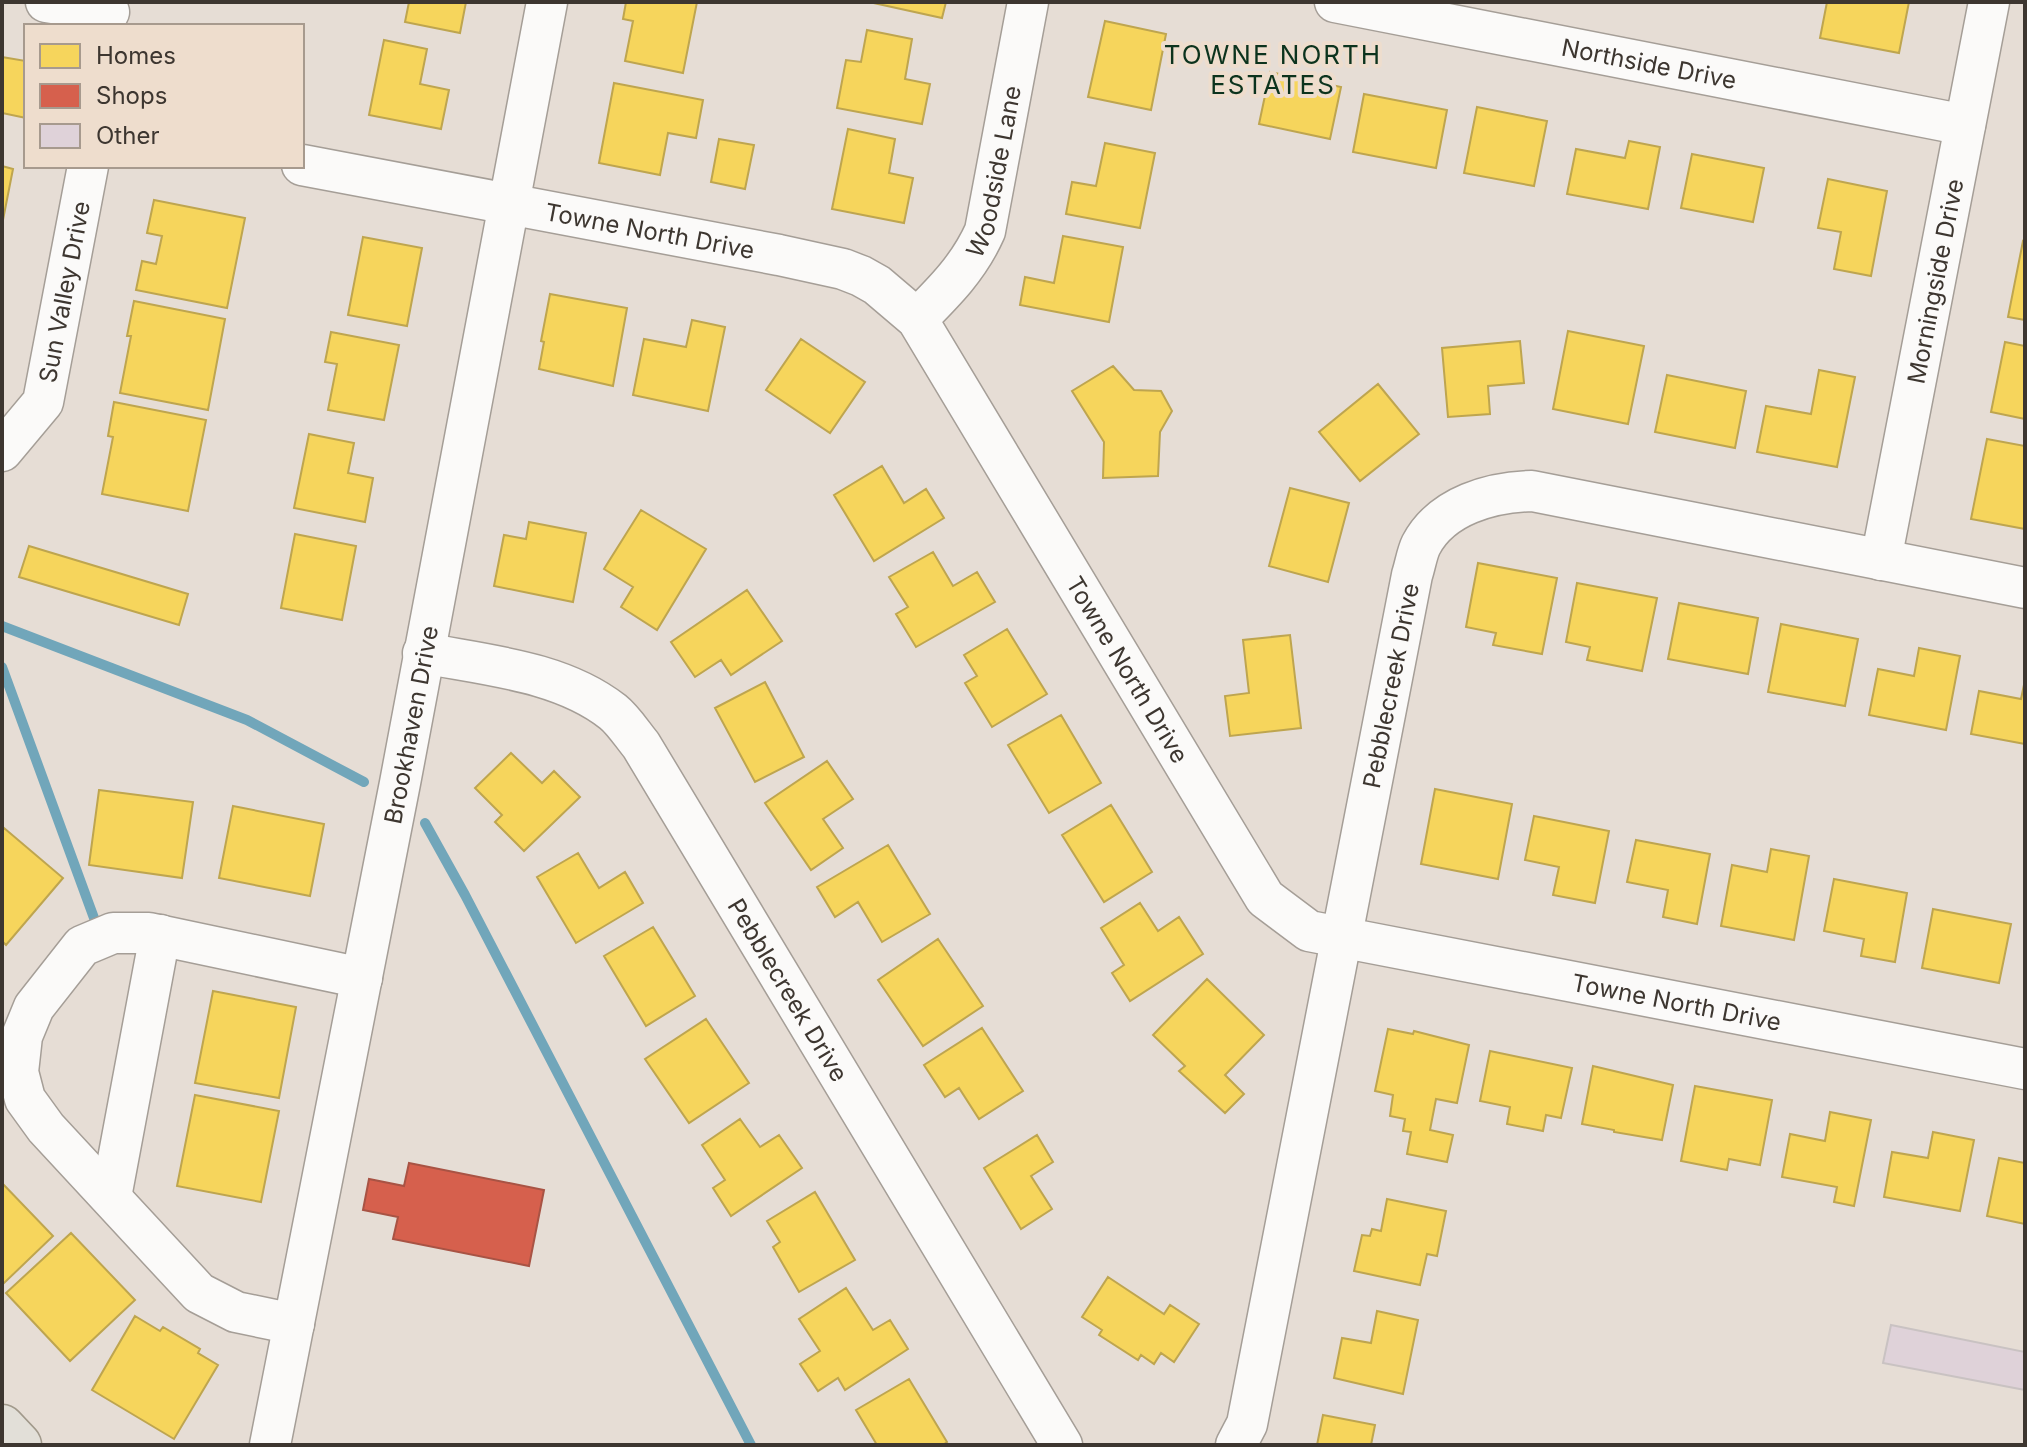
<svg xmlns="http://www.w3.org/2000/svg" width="2027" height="1447" viewBox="0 0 2027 1447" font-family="Inter,sans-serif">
	<rect width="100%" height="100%" fill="#e6ddd5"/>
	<path fill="#f6d55c" stroke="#bea54f" stroke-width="2" d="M409,2H466L460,33L405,22Z
		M626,2H697L683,73L625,61L633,21L623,19Z
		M869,2H946L942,18Z
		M1827,2H1909L1899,53L1820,38Z
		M1105,21L1166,34L1151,110L1088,97Z
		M867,30L912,39L905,79L930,84L922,124L837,108L846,60L861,62Z
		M384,40L427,49L420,84L449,90L441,129L369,115Z
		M2,57L26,61V118L2,113Z
		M1270,72L1341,87L1330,139L1259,124Z
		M614,83L703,100L696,138L668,133L660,175L599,163Z
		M1364,94L1447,110L1436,168L1353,152Z
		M1477,107L1547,121L1534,186L1464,173Z
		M848,129L895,139L889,173L913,178L904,223L832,209Z
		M719,139L754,145L745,189L711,182Z
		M1629,141L1660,147L1648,209L1567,194L1576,149L1625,158Z
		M1105,143L1155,153L1140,228L1066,214L1072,182L1096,186Z
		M1692,154L1764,168L1753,222L1681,208Z
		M2,166L13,169L2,225Z
		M1828,179L1887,191L1871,276L1834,269L1841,232L1818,228Z
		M154,200L245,218L227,308L136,290L142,261L156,264L162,236L147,233Z
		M1063,236L1123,247L1109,322L1020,305L1025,277L1054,283Z
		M363,237L422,248L407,326L348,315Z
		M2023,241L2025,242V320L2008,317Z
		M550,294L627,308L613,386L539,369L544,342L541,341Z
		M134,301L225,319L208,410L120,393L131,336H127Z
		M692,320L725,327L708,411L633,395L644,339L686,347Z
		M1568,331L1644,346L1628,424L1553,409Z
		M331,332L399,345L384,420L328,410L337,364L325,362Z
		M801,339L865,382L830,433L766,390Z
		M1520,341L1524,383L1488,386L1490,414L1448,417L1442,348Z
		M2005,342L2025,346V419L1991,412Z
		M1113,366L1134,390L1161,391L1172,411L1160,432L1158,476L1103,478L1104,442L1072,391Z
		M1819,370L1855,377L1837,467L1757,452L1766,406L1811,414Z
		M1667,375L1746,391L1735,448L1655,432Z
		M1378,384L1419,434L1360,481L1319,432Z
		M114,402L206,420L188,511L102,494L113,437L108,436Z
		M309,434L354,443L348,473L373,478L365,522L294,508Z
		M1987,439L2025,446V529L1971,519Z
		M882,466L904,503L926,489L944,518L874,561L834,495Z
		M1290,488L1349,503L1328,582L1269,566Z
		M641,510L706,549L657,630L621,607L633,587L604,569Z
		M529,522L586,533L573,602L494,586L504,535L526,539Z
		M295,534L356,546L342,620L281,608Z
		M29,546L188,594L179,625L19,577Z
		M933,552L953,586L977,572L995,602L916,647L896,614L908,607L889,577Z
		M1478,563L1557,578L1542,654L1493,645L1496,633L1466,627Z
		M1577,583L1657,598L1642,671L1587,660L1590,647L1566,642Z
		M747,590L782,641L731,675L721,660L695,677L671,642Z
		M1679,603L1758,618L1748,674L1668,659Z
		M1781,624L1858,639L1845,706L1768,692Z
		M1007,629L1047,694L992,727L965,683L977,676L964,655Z
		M1290,635L1301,728L1230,736L1225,696L1249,693L1243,640Z
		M1919,648L1960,656L1946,730L1869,715L1878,669L1914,676Z
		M2025,680V744L1971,734L1979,691L2021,699Z
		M765,682L804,757L755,782L715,708Z
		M1061,715L1101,783L1049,813L1008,745Z
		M511,753L542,783L554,771L580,797L524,851L495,822L502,815L475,788Z
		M827,761L853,799L823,819L843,848L811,870L765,803Z
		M1435,789L1512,804L1498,879L1421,864Z
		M99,790L193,802L182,878L89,865Z
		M1111,805L1152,872L1104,902L1062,835Z
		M233,806L324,824L310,896L219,878Z
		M1534,816L1609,831L1595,903L1553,895L1559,867L1525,860Z
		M4,828L63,878L6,945L2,941V831Z
		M1636,840L1710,854L1697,924L1663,917L1668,890L1627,882Z
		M888,845L930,914L882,942L858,902L835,917L817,887Z
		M1771,849L1809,856L1794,940L1721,926L1732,865L1767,872Z
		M578,853L599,888L625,872L643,903L576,943L537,877Z
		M1834,879L1907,893L1895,962L1861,956L1864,939L1824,931Z
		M1140,903L1158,931L1179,917L1203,954L1130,1001L1112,973L1124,965L1101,928Z
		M1933,909L2011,924L1999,983L1922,968Z
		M653,927L695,996L646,1026L604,956Z
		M938,939L983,1006L923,1046L878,980Z
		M1207,979L1264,1035L1225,1075L1244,1094L1225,1113L1179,1071L1185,1066L1153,1035Z
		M213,991L296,1007L279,1098L195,1083Z
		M706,1019L749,1083L689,1123L645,1059Z
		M982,1028L1023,1091L979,1119L959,1088L945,1097L924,1065Z
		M1388,1029L1413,1034L1414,1031L1469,1045L1457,1103L1436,1099L1430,1130L1453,1135L1447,1162L1407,1154L1411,1132L1403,1131L1405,1119L1390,1116L1393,1095L1375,1091Z
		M1490,1051L1572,1068L1561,1118L1546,1115L1543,1131L1507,1124L1510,1107L1480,1101Z
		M1593,1066L1673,1085L1662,1140L1614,1132V1130L1582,1124Z
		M1695,1086L1772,1100L1760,1165L1729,1159L1727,1170L1681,1161Z
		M195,1095L279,1111L261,1202L177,1186Z
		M1830,1112L1871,1120L1854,1206L1834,1202L1837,1187L1782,1177L1790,1134L1825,1141Z
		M740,1119L760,1147L779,1135L802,1168L731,1216L713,1188L725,1180L702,1145Z
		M1933,1132L1974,1140L1960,1211L1884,1197L1892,1152L1928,1158Z
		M1037,1135L1053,1162L1031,1176L1052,1209L1021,1229L984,1168Z
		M1999,1158L2025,1163V1224L1987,1216Z
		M2,1183L53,1236L2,1285Z
		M815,1192L855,1260L799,1292L773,1247L780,1242L767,1221Z
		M1387,1199L1446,1211L1437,1256L1427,1254L1420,1285L1354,1271L1362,1235L1370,1236L1372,1229L1381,1231Z
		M71,1233L135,1300L70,1361L6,1293Z
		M1108,1277L1164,1314L1170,1305L1199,1324L1174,1362L1161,1353L1154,1364L1141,1355L1138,1360L1099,1335L1102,1330L1082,1317Z
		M846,1288L873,1330L890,1320L908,1349L845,1390L838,1378L818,1391L800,1364L820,1351L799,1319Z
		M1377,1311L1418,1320L1403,1394L1334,1378L1342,1338L1371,1343Z
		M135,1316L160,1331L163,1327L200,1349L198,1353L218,1365L174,1439L92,1390Z
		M909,1379L947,1442L943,1445H877L856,1410Z
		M1323,1415L1375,1425L1371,1445H1317Z"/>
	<path fill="#d6604d" stroke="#a85344" stroke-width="2" d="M409,1163L544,1190L529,1266L393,1239L398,1217L363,1210L369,1179L404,1186Z"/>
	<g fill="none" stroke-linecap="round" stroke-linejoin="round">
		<path stroke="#71a6ba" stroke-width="10" d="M2,626L247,720L364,782
			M2,667L94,918
			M425,823L465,895L751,1445"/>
	</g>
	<path fill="#dfd2d9" stroke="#c9c2c2" stroke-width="2" d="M1891,1325L2025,1352V1390L1883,1363Z"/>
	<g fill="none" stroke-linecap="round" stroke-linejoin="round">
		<g stroke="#a59e97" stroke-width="43">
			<g id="minor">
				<path d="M46,2L109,12"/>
				<path id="s1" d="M1335,2L1965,125"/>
				<path id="s2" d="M302,165L779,255L843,269L861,276L877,285L917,319L1265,898L1309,931L2025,1069"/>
				<path id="s3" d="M917,319C945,291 969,267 985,231L1028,2"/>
				<path id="s4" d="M2,451L43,402L88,166"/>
				<path id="s5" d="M1881,560L1989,2"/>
				<path id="s6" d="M423,653C485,665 561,671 613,712C623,720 632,734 641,745L1062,1445"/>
				<path d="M111,1197L160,935"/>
				<path d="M294,1324L236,1312L199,1293L46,1128L25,1099L18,1072L22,1036L34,1007L82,946L113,933H149L362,978"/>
				<path id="s7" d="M270,1445L400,783L547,2"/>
				<path id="s8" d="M1236,1445L1247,1424L1412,575C1415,566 1417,553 1421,545C1442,505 1492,492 1532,491L2025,588"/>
			</g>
		</g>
		<g stroke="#a1998b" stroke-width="47">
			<path id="major" d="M2,1427L19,1445"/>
		</g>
		<use href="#minor" stroke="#fbfaf9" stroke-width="40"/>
		<use href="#major" stroke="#e2dfd8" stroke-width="44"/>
	</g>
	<g text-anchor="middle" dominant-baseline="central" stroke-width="8" stroke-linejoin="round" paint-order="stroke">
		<g font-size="24" fill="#3d3630" stroke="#eeddcd">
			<text stroke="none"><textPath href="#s1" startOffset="320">Northside Drive</textPath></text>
			<text stroke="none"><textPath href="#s3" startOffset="172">Woodside Lane</textPath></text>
			<text stroke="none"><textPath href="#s2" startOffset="354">Towne North Drive</textPath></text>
			<text stroke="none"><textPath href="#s5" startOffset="284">Morningside Drive</textPath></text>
			<text stroke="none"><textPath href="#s4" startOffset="176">Sun Valley Drive</textPath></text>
			<text stroke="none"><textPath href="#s2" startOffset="1050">Towne North Drive</textPath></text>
			<text stroke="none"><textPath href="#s8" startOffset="776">Pebblecreek Drive</textPath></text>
			<text stroke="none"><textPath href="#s7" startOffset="734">Brookhaven Drive</textPath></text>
			<text stroke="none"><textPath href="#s6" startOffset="530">Pebblecreek Drive</textPath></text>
			<text stroke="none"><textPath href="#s2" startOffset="1746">Towne North Drive</textPath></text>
		</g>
		<g font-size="26" letter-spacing="2" fill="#0c331d" stroke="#eeddcd">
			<text x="1273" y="54">TOWNE NORTH<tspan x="1273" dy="30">ESTATES</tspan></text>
		</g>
	</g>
	<rect width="2027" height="1447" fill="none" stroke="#3d3630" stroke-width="8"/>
	<rect x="24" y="24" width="280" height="144" fill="#eeddcd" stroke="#a79a8e" stroke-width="2"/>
	<rect x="40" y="44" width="40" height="24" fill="#f6d55c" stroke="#a79a8e" stroke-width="2"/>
	<text x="96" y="64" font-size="24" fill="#3d3630">Homes</text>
	<rect x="40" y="84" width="40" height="24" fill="#d6604d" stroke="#a79a8e" stroke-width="2"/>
	<text x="96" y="104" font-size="24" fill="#3d3630">Shops</text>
	<rect x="40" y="124" width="40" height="24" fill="#dfd2d9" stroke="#a79a8e" stroke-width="2"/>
	<text x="96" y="144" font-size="24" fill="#3d3630">Other</text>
</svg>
